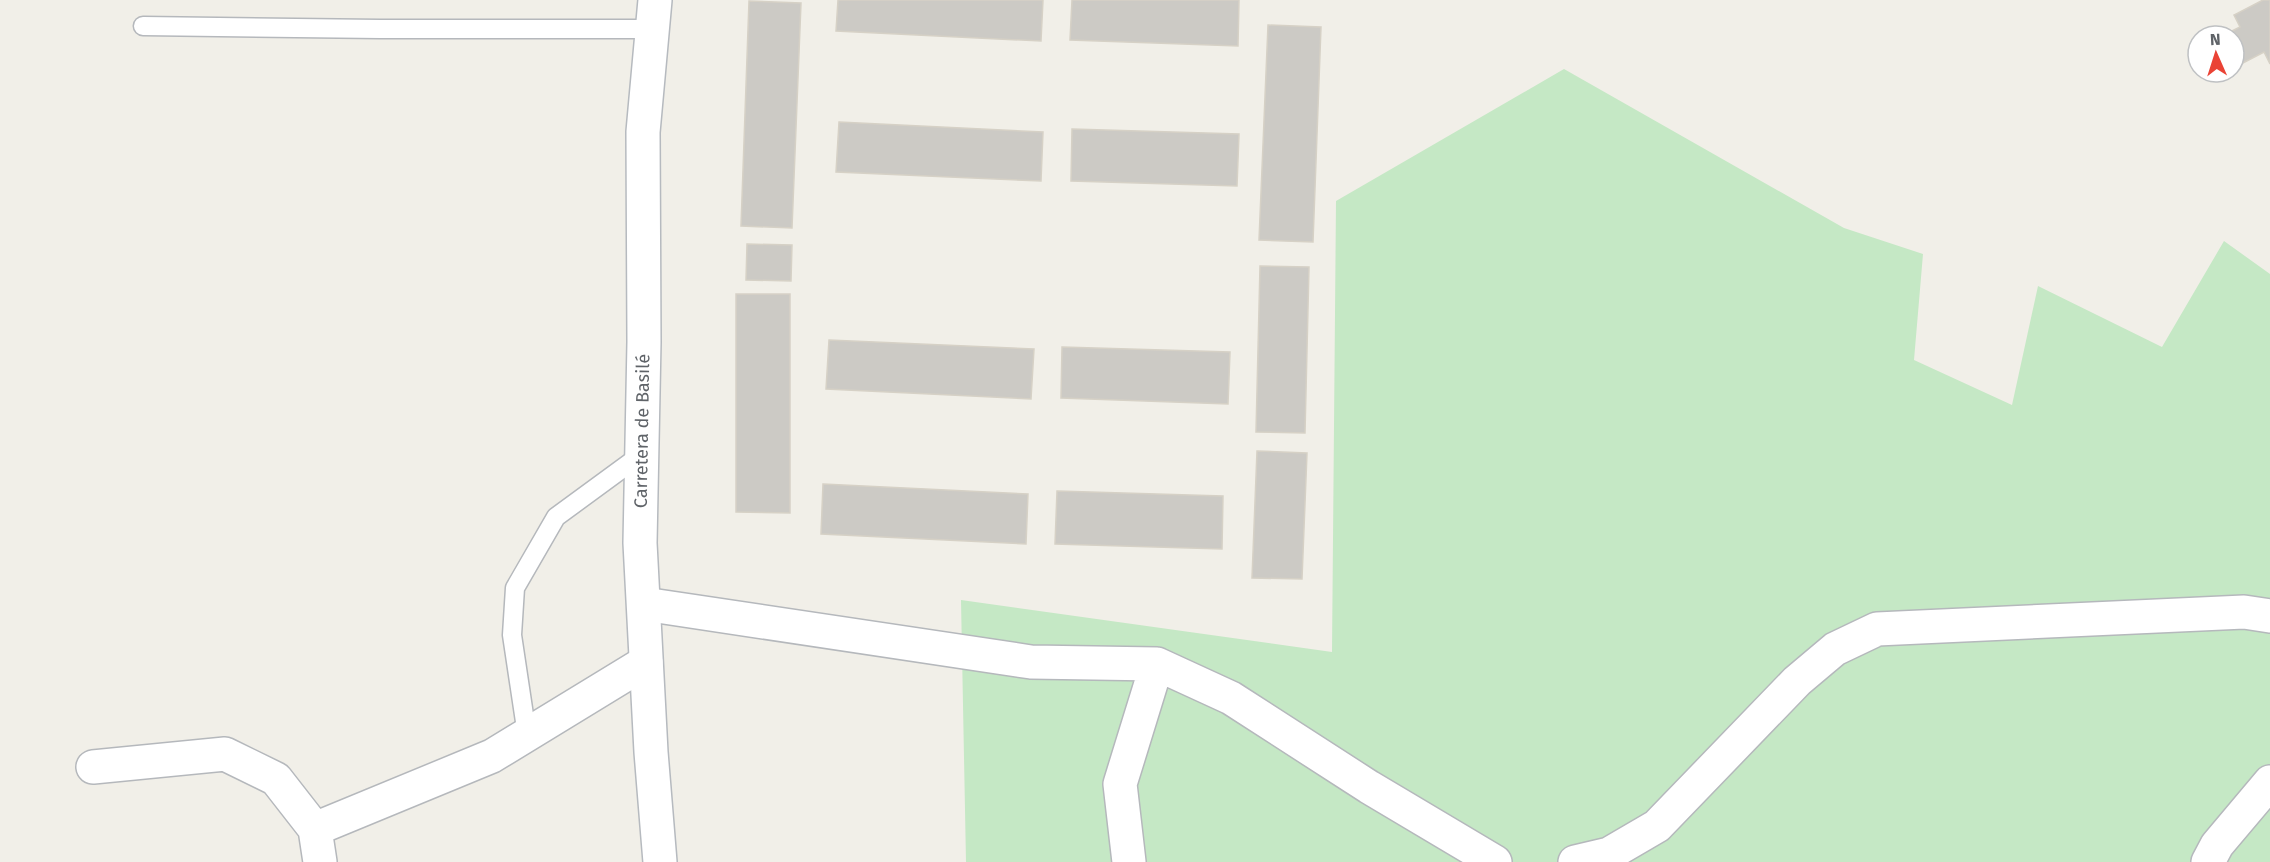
<svg xmlns="http://www.w3.org/2000/svg" width="2270" height="862" viewBox="0 0 2270 862" font-family="'Fira Sans',sans-serif">
	<rect width="100%" height="100%" fill="#f1efe8"/>
	<path fill="#c5e8c5" d="M1564,69L1844,228L1923,254L1914,360L2012,405L2038,286L2162,347L2224,241L2270,274V862H966L961,600L1332,652L1336,201Z"/>
	<path fill="#cccac5" stroke="#d6d1c6" stroke-width="1.5" d="M838,0H1043L1041,41L836,31Z
		M1072,0H1239L1238,46L1070,40Z
		M2263,0H2270V64L2264,52L2243,63L2234,45V36H2229L2228,33L2240,27L2234,15Z
		M749,1L801,3L792,228L741,226Z
		M1268,25L1321,27L1313,242L1259,240Z
		M839,122L1043,132L1041,181L836,172Z
		M1072,129L1239,134L1237,186L1071,181Z
		M747,244L792,245L791,281L746,280Z
		M1260,266L1309,267L1305,433L1256,432Z
		M736,294H790V513L736,512Z
		M829,340L1034,349L1031,399L826,389Z
		M1062,347L1230,352L1228,404L1061,398Z
		M1257,451L1307,453L1302,579L1252,578Z
		M823,484L1028,494L1026,544L821,534Z
		M1057,491L1223,496L1222,549L1055,544Z"/>
	<g fill="none" stroke-linecap="round" stroke-linejoin="round">
		<g stroke="#b5b8bc" stroke-width="21">
			<path id="lane" d="M143,26L380,29H652
				M527,735L512,635L515,588L556,517L642,454"/>
		</g>
		<g stroke="#b5b8bc" stroke-width="36">
			<path id="street" d="M644,604L1031,662L1157,664L1231,698L1369,787L1495,862
				M93,767L225,754L276,779L315,829L320,862
				M315,829L492,756L646,662
				M1129,862L1120,784L1157,664
				M1575,862L1609,854L1657,826L1797,681L1835,649L1877,629L2244,612L2270,616
				M2208,862L2217,845L2270,782"/>
		</g>
		<g stroke="#b6babf" stroke-width="36">
			<path id="secondary" d="M655,0L643,132L644,342L640,543L651,752L660,862"/>
		</g>
		<use href="#lane" stroke="#fff" stroke-width="18"/>
		<use href="#street" stroke="#fff" stroke-width="33"/>
		<use href="#secondary" stroke="#fff" stroke-width="33"/>
	</g>
	<g text-anchor="middle" dominant-baseline="central" stroke-width="6" stroke-linejoin="round" paint-order="stroke">
		<g font-size="18" fill="#5f6368" stroke="#fff">
			<text transform="translate(642 431) rotate(-89)">Carretera de Basilé</text>
		</g>
	</g>
	<g transform="translate(2216 54) rotate(357)"><circle r="28" fill="#ffffff" stroke="#bfc1c3" stroke-width="1.5"/>
	<path d="M0-4.5L10 22L0 15L-10 22Z" fill="#ea4335"/>
	<text y="-9" font-size="16" font-weight="bold" text-anchor="middle" fill="#5f6368">N</text>
	</g>
</svg>
